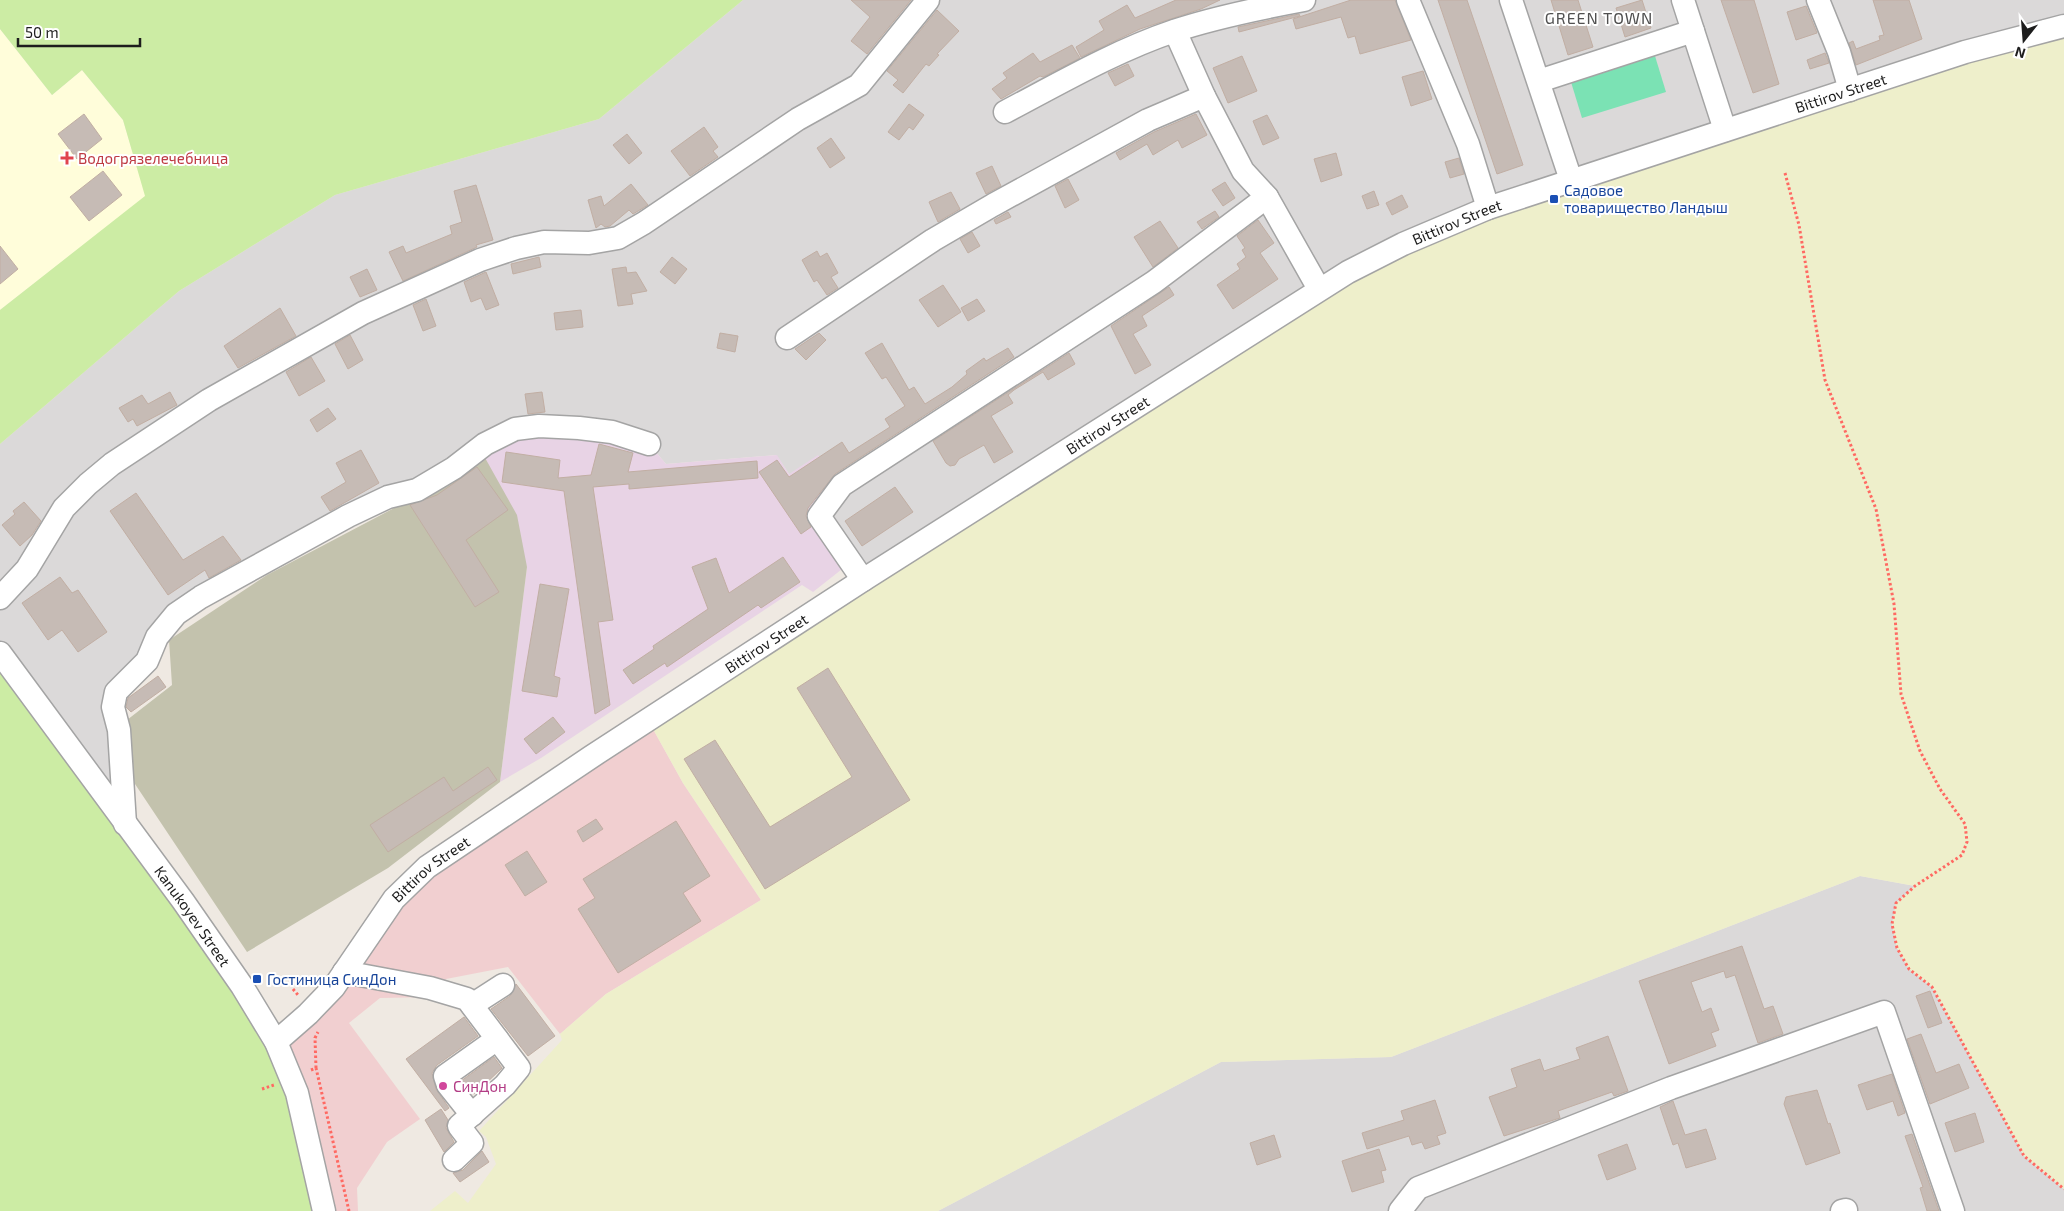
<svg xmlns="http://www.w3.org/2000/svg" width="2064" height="1211" viewBox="0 0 2064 1211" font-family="'Exo 2',sans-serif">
	<rect width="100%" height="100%" fill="#efe9e2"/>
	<path fill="#dbd9d9" d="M743,0H2064V26L863,580L776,455L666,464L649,444L539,426L201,597L116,692L122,806L0,653V444L179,291L335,195L599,119Z
		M1860,876L1915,886L1892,924L1897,948L1909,969L1932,987L2024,1156L2064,1189V1211H938L1221,1062L1391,1057Z"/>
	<path fill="#f1cfd0" d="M648,720L683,783L761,900L606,994L560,1034L508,967L446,979L433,997L380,998L349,1023L420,1119L387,1142L357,1188L358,1211H324L276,1042L394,899Z"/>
	<path fill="#e8d3e5" d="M515,429L649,444L666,464L777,455L789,474L818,455L842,485L819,516L851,562L813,592L802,585L541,758L500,782L527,567L484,456Z"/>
	<path fill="#fffdda" d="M0,29L52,95L82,70L123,120L146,196L0,310Z"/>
	<path fill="#c3c2ad" d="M484,456L517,515L527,567L500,782L388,868L247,952L133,781L127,720L172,685L169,640L267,575L398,506Z"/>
	<path fill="#eeefcb" d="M2064,26V1189L2024,1156L1932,987L1909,969L1897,948L1892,924L1896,903L1915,886L1860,876L1391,1057L1221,1062L938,1211H430L455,1191L468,1203L496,1164L486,1137L479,1131L562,1040L560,1034L606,994L761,900L683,783L648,720L1378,256Z"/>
	<path fill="#cceca4" d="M0,0H743L599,119L335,195L179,291L0,444V310L145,196L123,120L82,70L52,95L0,29Z
		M0,653L276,1042L324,1211H0Z"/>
	<path fill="#7be2b4" d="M1655,56L1666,92L1582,118L1571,82Z"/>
	<path fill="#c6bbb5" stroke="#c1aea3" d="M851,0H911L867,54L851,41L870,17Z
		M1176,0H1220L1201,9L1140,29L1081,57L1076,47L1104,30L1099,21L1127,5L1135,18Z
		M1351,0H1395L1411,40L1360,54L1355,36L1348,38L1341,17L1296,29L1293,19Z
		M1438,0H1467L1523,165L1497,174Z
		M1551,0H1578L1593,47L1568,55Z
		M1642,0L1651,28L1625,37L1616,8Z
		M1721,0H1754L1779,84L1753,93Z
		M1873,0H1909L1922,39L1856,65L1849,43L1853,41L1856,49L1880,40L1879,36L1884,35Z
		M1806,6L1817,33L1796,40L1787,12Z
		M937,10L959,31L937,54L939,55L929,66L926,64L903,93L893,85L898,80L887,71Z
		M1299,14L1300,16L1239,32L1238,27Z
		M1072,45L1080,58L1043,77L1040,76L1001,99L992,89L1007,78L1003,73L1033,53L1040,62Z
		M1825,53L1829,63L1810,69L1807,60Z
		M1242,56L1257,91L1228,103L1213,68Z
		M1128,64L1134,76L1115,86L1108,73Z
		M1423,71L1432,99L1411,106L1402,77Z
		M909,104L924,115L913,130L909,127L899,140L888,132Z
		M84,114L102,139L77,159L58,134Z
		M1196,114L1207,135L1182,148L1178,140L1153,155L1147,144L1120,160L1116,153L1154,132Z
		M1267,115L1279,138L1263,145L1253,121Z
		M704,127L718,147L713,151L718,157L690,176L671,151Z
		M627,134L642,153L629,164L613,145Z
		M831,138L845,158L830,168L817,148Z
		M1336,153L1342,175L1321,182L1314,159Z
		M1459,158L1464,174L1450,178L1445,162Z
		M992,166L1001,186L986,194L976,173Z
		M103,171L122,195L89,221L70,197Z
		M1068,179L1079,200L1065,208L1055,186Z
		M1225,182L1235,198L1223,206L1212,190Z
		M631,184L648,205L633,214L629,210L610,226L605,227L601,224L596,228L588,200L601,196L604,206Z
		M476,185L493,240L476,245L477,247L403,281L389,252L403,246L406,253L452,234L450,226L462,222L454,191Z
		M1374,191L1379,205L1367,209L1362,196Z
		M951,192L960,209L938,222L929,202Z
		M1402,195L1408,207L1392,215L1386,203Z
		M1215,211L1219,217L1202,229L1197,222Z
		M1008,212L1011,217L996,224L994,220Z
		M1258,220L1274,243L1260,253L1278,279L1233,309L1217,285L1240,269L1237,264L1246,257L1242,250L1245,248L1237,236Z
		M1160,221L1178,248L1153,267L1134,237Z
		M972,232L980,246L968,253L960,239Z
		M0,246L18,269L0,284Z
		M817,251L820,257L827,253L838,273L831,277L838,288L827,295L817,280L814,282L802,260Z
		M539,257L541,267L513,274L511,264Z
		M672,257L687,269L675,284L660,272Z
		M626,267L627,273L636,272L647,291L631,294L633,304L618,306L612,269Z
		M367,269L377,290L360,297L350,277Z
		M486,272L499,305L486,310L481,298L471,302L464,282Z
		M943,285L961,312L938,327L919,300Z
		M1169,287L1174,295L1142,316L1147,326L1133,334L1151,365L1135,374L1111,326Z
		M426,299L436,326L423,331L413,305Z
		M977,299L985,311L968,321L961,308Z
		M280,308L296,336L238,368L224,346Z
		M581,310L583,327L556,330L554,313Z
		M720,333L738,336L735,352L717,348Z
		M819,333L826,340L806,360L795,349Z
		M350,335L363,360L348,369L335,344Z
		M882,343L909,390L914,387L925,404L952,387L967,374L966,371L984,358L986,361L1008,348L1014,357L835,474L808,508L806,516L811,527L801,534L759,472L777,460L789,477L842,442L849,453L890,427L885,419L905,406L886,377L882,379L865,353Z
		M1069,353L1075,364L1048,380L1043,372L1014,390L1008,395L1013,403L991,416L1013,452L994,463L984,445L959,459L955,465L950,466L946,463L933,441Z
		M311,357L325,381L299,396L286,372Z
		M170,392L177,405L137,426L133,419L128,422L119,408L142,395L148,404Z
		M542,392L545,412L528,414L525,394Z
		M328,408L336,419L317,432L310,420Z
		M599,444L633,453L628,472L757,461L758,478L629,489V484L593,487L613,620L598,622L610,705L595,714L564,491L502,482L506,452L560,460L558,478L591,475Z
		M361,450L379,483L330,511L321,497L346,482L336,463Z
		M477,467L508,510L466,540L499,592L475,607L410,505L437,495Z
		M895,487L913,512L862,546L845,521Z
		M136,493L183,560L223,536L241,560L209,578L205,570L168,595L110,511Z
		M24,502L41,521L32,535L20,546L2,525L15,514L13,511Z
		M783,557L800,582L761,608L758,605L667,667L665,663L633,684L623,670L654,649L653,646L708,609L692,567L716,558L729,593Z
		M60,577L72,593L78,590L107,632L78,652L62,630L48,640L22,603Z
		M540,584L569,589L554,676L560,678L557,697L522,691Z
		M828,668L910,800L765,889L684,759L715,740L770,827L852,777L797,688Z
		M158,676L166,687L131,712L126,707L128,698Z
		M553,717L565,732L536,754L524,739Z
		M488,767L497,780L388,852L370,825L444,777L453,791Z
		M596,819L603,829L583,842L577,831Z
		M676,821L710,876L683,893L701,921L618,973L578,909L595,898L583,879Z
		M527,851L547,882L525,896L505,865Z
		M1742,946L1764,1009L1773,1006L1783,1034L1758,1043L1735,975L1726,978L1724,971L1691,982L1702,1012L1711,1008L1719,1030L1711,1033L1716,1046L1669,1064L1639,981Z
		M516,984L555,1036L528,1056L491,1009L510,996Z
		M1930,991L1942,1023L1928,1028L1916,996Z
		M464,1017L478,1036L437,1065L432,1073L436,1089L449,1108L445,1111L406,1059Z
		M1921,1034L1936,1073L1959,1064L1969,1088L1930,1104L1907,1039Z
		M1608,1036L1628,1091L1614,1096L1612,1092L1558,1111L1560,1118L1504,1136L1489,1097L1517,1087L1511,1069L1540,1059L1544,1071L1580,1059L1576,1048Z
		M494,1057L502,1068L480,1089L474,1094L471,1092L461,1081Z
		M1892,1074L1905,1113L1898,1116L1893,1101L1867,1110L1858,1085Z
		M1817,1090L1828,1124L1830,1123L1840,1153L1806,1165L1784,1104L1786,1097Z
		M1435,1100L1446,1133L1437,1136L1440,1144L1425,1149L1422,1142L1412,1145L1409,1136L1367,1149L1362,1133L1404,1120L1401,1111Z
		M1673,1101L1685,1135L1706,1129L1716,1159L1686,1168L1678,1143L1673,1145L1660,1107Z
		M441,1109L448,1120L446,1128L454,1142L444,1152L425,1120Z
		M1975,1113L1984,1142L1955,1152L1945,1123Z
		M1912,1134L1939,1211H1927L1920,1188L1923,1187L1905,1136Z
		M1274,1135L1281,1157L1257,1165L1250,1143Z
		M1627,1144L1636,1169L1607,1180L1598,1155Z
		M1379,1149L1386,1170L1381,1171L1384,1182L1352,1192L1342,1161Z
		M482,1151L489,1162L460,1182L453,1173L463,1170Z"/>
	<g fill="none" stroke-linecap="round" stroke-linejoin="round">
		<g stroke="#a4a4a4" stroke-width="25">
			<g id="minor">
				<path d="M1408,0L1468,144L1488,208"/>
				<path d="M1511,0L1571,180"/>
				<path d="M1683,0L1725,130"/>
				<path d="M1818,0L1839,52L1850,90"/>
				<path d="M1175,31L1204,96L1243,171L1267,197L1319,289"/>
				<path d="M1539,81L1693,31"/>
				<path d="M1005,112C1060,83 1115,51 1174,31C1216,17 1261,8 1304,0"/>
				<path d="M787,338L933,240L993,205L1148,120L1204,96"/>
				<path d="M863,580L819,516L842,485L1154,282L1267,197"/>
				<path d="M0,598L27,569L64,508L88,484L112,464L209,400L363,313L480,260L516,248L544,242L589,243L618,238L644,223L798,119L859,85L928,0"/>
				<path id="s1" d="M0,653L183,901L242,986L276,1042L297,1093L324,1211"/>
				<path d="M125,824L119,730L113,707L116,692L147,661L157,637L176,614L201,597L348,516L388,497L417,490L454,468L485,444L515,429L539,426L579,428L612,432L649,444"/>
				<path d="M344,972L430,988L467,999L519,1068L505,1085L459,1126L472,1143L454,1160"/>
				<path d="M472,1005L503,985"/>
				<path id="s2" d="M276,1042L308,1014L334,987L394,899L427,867L591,757L863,580L1348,272L1403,244L1488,208L1965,52L2064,26"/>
				<path d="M472,1115L448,1085L445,1076L497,1039"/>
				<path d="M1400,1211L1418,1188L1671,1088L1884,1012L1953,1211"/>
				<path d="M1842,1211L1846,1210"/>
			</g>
		</g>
		<path stroke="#ff6962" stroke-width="3" stroke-dasharray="2.5 2.5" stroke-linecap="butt" d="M1785,173L1799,225L1825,380L1876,509L1894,604L1901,694L1920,751L1940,789L1965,824L1967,842L1962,855L1915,886L1896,903L1892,924L1897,948L1909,969L1932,987L2024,1156L2064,1189
			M293,989L298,995
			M316,1068L315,1038L318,1032
			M311,1070L316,1068L349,1211
			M262,1089L274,1085"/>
		<use href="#minor" stroke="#fff" stroke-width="22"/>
	</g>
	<path fill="#e0444e" stroke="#fff" stroke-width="2" d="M64.5 150.5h5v5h5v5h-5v5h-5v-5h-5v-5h5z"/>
	<g fill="#1a4fb4" stroke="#fff" stroke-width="2">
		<rect x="1549" y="194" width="10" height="10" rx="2.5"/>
		<rect x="252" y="974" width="10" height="10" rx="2.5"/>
	</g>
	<circle fill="#d1479c" stroke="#fff" stroke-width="2" cx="443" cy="1086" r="5"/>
	<g text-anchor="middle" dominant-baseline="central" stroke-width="4" stroke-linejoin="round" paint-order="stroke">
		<g font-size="15" fill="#1d1d1d" stroke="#fff">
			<text stroke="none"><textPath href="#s2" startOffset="1854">Bittirov Street</textPath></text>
			<text stroke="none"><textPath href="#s2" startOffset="1449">Bittirov Street</textPath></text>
			<text stroke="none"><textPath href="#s2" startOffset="1044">Bittirov Street</textPath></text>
			<text stroke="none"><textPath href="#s2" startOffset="639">Bittirov Street</textPath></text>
			<text stroke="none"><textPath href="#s2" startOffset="234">Bittirov Street</textPath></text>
			<text stroke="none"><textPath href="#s1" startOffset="326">Kanukoyev Street</textPath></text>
		</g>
		<g font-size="15" fill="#be3a42" stroke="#fff" text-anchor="start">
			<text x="78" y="158">Водогрязелечебница</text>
		</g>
		<g font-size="15" fill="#164399" stroke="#fff" text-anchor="start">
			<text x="1564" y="190">Садовое<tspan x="1564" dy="17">товарищество Ландыш</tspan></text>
			<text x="267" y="979">Гостиница СинДон</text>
		</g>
		<g font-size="15" fill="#b23c85" stroke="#fff" text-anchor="start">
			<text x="453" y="1086">СинДон</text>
		</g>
		<g font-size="16" letter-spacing="1" fill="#505050" stroke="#fff">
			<text x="1599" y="17">GREEN TOWN</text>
		</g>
	</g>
	<g transform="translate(2024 40) rotate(197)" stroke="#ffffff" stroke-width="4" paint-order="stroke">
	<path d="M0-4L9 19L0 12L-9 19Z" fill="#1d1d1d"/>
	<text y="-8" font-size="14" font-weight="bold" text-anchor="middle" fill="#1d1d1d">N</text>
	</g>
	<path d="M18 38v8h122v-8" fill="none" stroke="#1d1d1d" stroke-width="2.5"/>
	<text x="25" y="38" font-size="15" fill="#1d1d1d" stroke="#ffffff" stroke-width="4" paint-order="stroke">50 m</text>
</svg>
